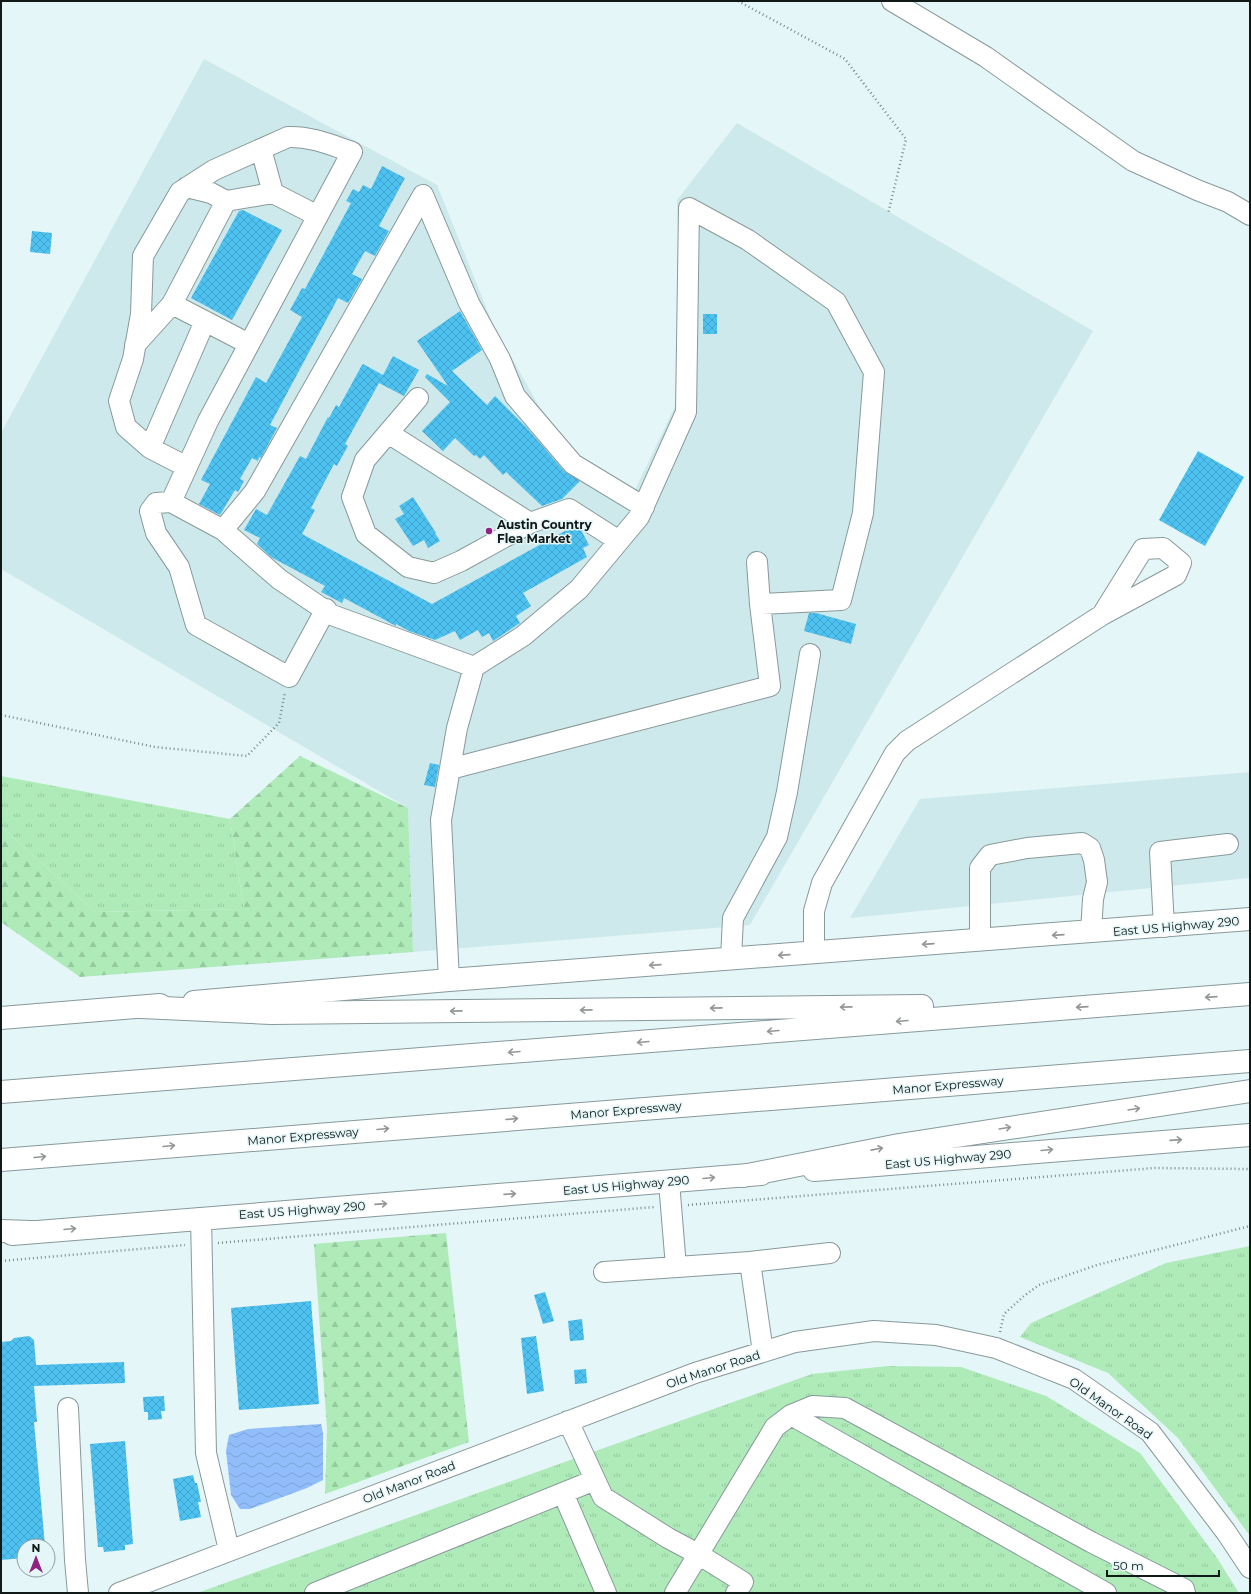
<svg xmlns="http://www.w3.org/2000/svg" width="1251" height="1594" viewBox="0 0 1251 1594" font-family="Montserrat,sans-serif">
	<defs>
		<pattern id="grass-tufts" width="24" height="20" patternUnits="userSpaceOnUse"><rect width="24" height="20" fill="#aeebb9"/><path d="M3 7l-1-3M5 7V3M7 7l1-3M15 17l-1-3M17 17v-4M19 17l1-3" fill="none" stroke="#95c99e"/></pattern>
		<pattern id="forest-firs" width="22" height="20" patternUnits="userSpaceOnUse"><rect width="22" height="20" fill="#aeebb9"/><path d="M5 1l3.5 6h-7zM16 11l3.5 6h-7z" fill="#95c99e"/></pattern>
		<pattern id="water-waves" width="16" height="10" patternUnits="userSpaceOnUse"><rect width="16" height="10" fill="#91befa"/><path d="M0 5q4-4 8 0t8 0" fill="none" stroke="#7ca3d6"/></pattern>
		<pattern id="building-cross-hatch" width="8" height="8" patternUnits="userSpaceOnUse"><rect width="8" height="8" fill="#4dc1f0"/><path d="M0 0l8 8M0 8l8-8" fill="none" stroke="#42a5cd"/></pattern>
	</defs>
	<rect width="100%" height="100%" fill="#e4f6f7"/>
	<path fill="#cee9eb" d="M204,59L437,185L494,327L539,406L585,464L634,492L679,398L682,364L677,200L737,123L1093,331L750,925L413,952L408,808L1,569V433Z
		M1250,772V878L850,918L920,799Z"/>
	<path fill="url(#grass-tufts)" d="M1,776L230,819L244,909L95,912L1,826Z
		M1250,1246V1536L1178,1438L1108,1373L1020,1337L1031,1323L1166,1263Z
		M888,1366L961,1367L1046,1396L1140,1453L1217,1558L1239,1593H197L812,1374Z"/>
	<path fill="url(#forest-firs)" d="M300,756L408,808L413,952L80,977L1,922V826L95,912L244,909L230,819Z
		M446,1233L469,1442L325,1494L327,1429L314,1244Z"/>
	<path fill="url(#water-waves)" d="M321,1424L323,1433V1480L307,1488L250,1509H240L231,1495L226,1451L229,1435L248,1429Z"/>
	<path fill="url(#building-cross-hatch)" d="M382,166L405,178L379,226L389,231L375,256L365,251L352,274L362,279L348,303L338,298L270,425L277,428L261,458L259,457L258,461L252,458L240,479L244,481L238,492L235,490L220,515L199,504L210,484L201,480L256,377L266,383L302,317L290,310L302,288L305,289L351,203L346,201L353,189L359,192L363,185L371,189Z
		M243,210L282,230L232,320L191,298L239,211Z
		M32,231L52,233L50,254L30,252Z
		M460,311L482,350L452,371L487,405L495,396L527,428L564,471L580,481L562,499L542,506L506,472L503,475L484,455L480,459L476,455L474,456L455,438L443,451L422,431L450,402L425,377L427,374L448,386L417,341Z
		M703,314H717V334H703Z
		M393,356L419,370L404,396L379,383L345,444L348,446L339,462L337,466L334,464L311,508L315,510L302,534L432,604L574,526L581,530L589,545L583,548L587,557L523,593L531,606L516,616L520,623L493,641L489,633L482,637L478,630L460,640L455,631L435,640L409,631L396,624V626L344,598L342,603L321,592L325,586L271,557L257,544L260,538L244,530L256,509L267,515L300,456L306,459L328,417L329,418L336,405L339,407L362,365L363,364L383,375Z
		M1198,451L1244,477L1205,546L1159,520Z
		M413,497L436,533H435L440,541L428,548L424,540L413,546L395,519L404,514L399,506Z
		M809,613H816L856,624L851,644L804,631Z
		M430,763L439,765L435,787L424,785Z
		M545,1292L554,1321L543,1324L534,1295Z
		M311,1301L319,1404L239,1410L231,1308Z
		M582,1319L584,1340L570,1341L568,1321Z
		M29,1336L34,1340L36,1365L124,1362L125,1383L34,1386L37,1422H34L45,1546H24V1558L1,1560V1342L11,1341L14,1338Z
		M536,1336L544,1391L527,1394L521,1338Z
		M586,1369L587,1383L575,1384L574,1370Z
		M164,1396L165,1411H161L162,1419L148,1420V1412H144L143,1397Z
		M125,1441L133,1544L125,1545V1550L104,1552L103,1547H98L90,1444Z
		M193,1475L195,1483H197L201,1502H198L201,1517L180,1521L173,1479Z"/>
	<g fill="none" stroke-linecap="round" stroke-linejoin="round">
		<g stroke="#88999a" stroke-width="22">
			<path id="minor" d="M892,1L986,57L1133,161L1197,190L1228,202L1250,215
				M261,149L273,193
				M187,187L211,193L226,201
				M249,344L172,304L226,201L273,193L318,216
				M135,345L172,304
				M418,398L365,460L352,497L366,534L408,567L434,573L461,561L530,523L569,509L619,541
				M388,433L530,523
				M150,448L205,321
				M187,467L150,448L126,427L119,401L133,359L141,314L143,256L180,192L214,170L288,137C311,136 331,145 352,152L208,421L171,502L223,530L279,579L332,615L474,667
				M171,502L156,503L150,511L156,533L179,567L196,625L289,677L326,609
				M223,530L255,491L423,195L469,303L500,359L515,396L573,464L644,507
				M450,769L770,686L760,604L757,562
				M1164,927L1160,852L1228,844
				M980,940V868L990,855L1027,848L1082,843L1090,848L1094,860L1097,882L1093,899L1091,932
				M814,953V911L822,883L895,753L907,741L1102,615L1143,549L1163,548L1181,563L1176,575L1102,615
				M731,959L733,918L777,837L787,792L810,654
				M449,980L441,820L457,728L474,667L523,636L579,589L639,517L686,412L689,208L748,240L836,302L874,372L863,513L841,600L760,604
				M669,1182L676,1267
				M201,1218L206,1453L229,1550
				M604,1272L750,1262
				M763,1352L750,1262L830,1253
				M68,1408L75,1560L78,1593
				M791,1415L1106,1593
				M568,1421L603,1497L668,1538L698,1554L743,1582L736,1593
				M563,1493L606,1593
				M119,1593L695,1373L795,1342L874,1331L936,1335L996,1348L1074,1379L1150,1432L1226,1532L1250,1568
				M315,1593L595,1480
				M675,1593L775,1427L791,1415L813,1406L845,1408L1091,1542L1184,1589L1185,1593"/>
		</g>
		<g stroke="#88999a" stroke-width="24">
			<path id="major" d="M194,1002L449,980L1250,919
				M1,1018L160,1005
				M814,1170L1250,1135
				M12,1234L761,1174"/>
		</g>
		<g stroke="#88999a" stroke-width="24">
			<path id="highway" d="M141,1007L271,1013L922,1006
				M1,1092L1250,994
				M1,1160L1250,1061
				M743,1176L899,1145L1250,1091
				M1,1231L31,1232"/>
		</g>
		<path stroke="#7d8a8a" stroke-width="2.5" stroke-dasharray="1 3" stroke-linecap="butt" d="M738,1L845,59L906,139L888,214
			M1,715L155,747L247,756L279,723L285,692
			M688,1205L1155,1168L1250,1169
			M218,1243L655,1207
			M1,1261L185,1245
			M1000,1332L1004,1314L1024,1296L1039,1285L1097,1265L1250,1226"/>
		<use href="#minor" stroke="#fff" stroke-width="20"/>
		<use href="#major" stroke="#fff" stroke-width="22"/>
		<use href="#highway" stroke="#fff" stroke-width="22"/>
	</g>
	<defs><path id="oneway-shaft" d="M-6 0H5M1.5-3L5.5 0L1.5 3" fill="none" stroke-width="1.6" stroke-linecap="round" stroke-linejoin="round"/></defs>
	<g stroke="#949797">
		<use href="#oneway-shaft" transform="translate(1058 935) rotate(176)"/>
		<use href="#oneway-shaft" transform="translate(928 944) rotate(176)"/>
		<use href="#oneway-shaft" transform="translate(784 955) rotate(176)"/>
		<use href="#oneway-shaft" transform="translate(655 965) rotate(176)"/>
		<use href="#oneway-shaft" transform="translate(1211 997) rotate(176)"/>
		<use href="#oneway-shaft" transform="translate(846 1007) rotate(179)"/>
		<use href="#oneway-shaft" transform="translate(1082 1007) rotate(176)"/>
		<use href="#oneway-shaft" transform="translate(716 1008) rotate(179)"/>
		<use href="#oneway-shaft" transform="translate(586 1010) rotate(179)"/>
		<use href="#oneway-shaft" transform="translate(456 1011) rotate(179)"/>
		<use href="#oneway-shaft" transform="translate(902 1021) rotate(175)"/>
		<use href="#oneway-shaft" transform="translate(773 1031) rotate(175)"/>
		<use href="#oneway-shaft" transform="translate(643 1042) rotate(175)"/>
		<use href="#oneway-shaft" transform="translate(514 1052) rotate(175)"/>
		<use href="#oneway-shaft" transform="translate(1134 1109) rotate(-9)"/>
		<use href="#oneway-shaft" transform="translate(512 1119) rotate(-5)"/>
		<use href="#oneway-shaft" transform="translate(1005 1128) rotate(-9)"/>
		<use href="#oneway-shaft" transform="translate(383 1129) rotate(-5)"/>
		<use href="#oneway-shaft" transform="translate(1176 1140) rotate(-4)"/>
		<use href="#oneway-shaft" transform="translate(169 1146) rotate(-5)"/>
		<use href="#oneway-shaft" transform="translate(877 1149) rotate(-11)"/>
		<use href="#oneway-shaft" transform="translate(1047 1150) rotate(-5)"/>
		<use href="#oneway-shaft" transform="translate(40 1157) rotate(-5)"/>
		<use href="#oneway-shaft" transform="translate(709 1178) rotate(-5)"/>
		<use href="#oneway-shaft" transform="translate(510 1194) rotate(-4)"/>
		<use href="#oneway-shaft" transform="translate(381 1204) rotate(-4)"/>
		<use href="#oneway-shaft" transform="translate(70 1229) rotate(-5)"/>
	</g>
	<circle fill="#912182" stroke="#e4f6f7" stroke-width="1.5" cx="489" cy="531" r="4"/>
	<g text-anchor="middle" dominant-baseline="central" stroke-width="3" stroke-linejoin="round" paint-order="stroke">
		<g font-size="12" font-weight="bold" fill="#111818" stroke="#e4f6f7" text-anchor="start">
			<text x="497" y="524">Austin Country<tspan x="497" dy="14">Flea Market</tspan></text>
		</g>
		<g font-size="12" fill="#111818" stroke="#e4f6f7">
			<text transform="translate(1176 926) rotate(-5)">East US Highway 290</text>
			<text transform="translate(948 1085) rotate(-5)">Manor Expressway</text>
			<text transform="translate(626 1110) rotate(-5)">Manor Expressway</text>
			<text transform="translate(303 1136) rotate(-5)">Manor Expressway</text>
			<text transform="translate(948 1159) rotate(-5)">East US Highway 290</text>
			<text transform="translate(626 1185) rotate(-5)">East US Highway 290</text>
			<text transform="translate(302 1210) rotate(-4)">East US Highway 290</text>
			<text transform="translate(713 1369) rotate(-18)">Old Manor Road</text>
			<text transform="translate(1111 1408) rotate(35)">Old Manor Road</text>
			<text transform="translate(409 1482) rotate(-21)">Old Manor Road</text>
		</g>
	</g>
	<rect width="1251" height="1594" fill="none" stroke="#111818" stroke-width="4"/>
	<g transform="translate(36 1558)"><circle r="19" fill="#e4f6f7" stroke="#909d9e"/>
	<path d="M0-3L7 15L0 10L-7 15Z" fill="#912182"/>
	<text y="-6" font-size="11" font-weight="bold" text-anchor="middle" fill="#111818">N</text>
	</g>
	<path d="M1107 1570v6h112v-6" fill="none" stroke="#111818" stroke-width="2"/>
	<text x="1113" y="1570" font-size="12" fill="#111818" stroke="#e4f6f7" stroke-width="3" paint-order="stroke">50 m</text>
</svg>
